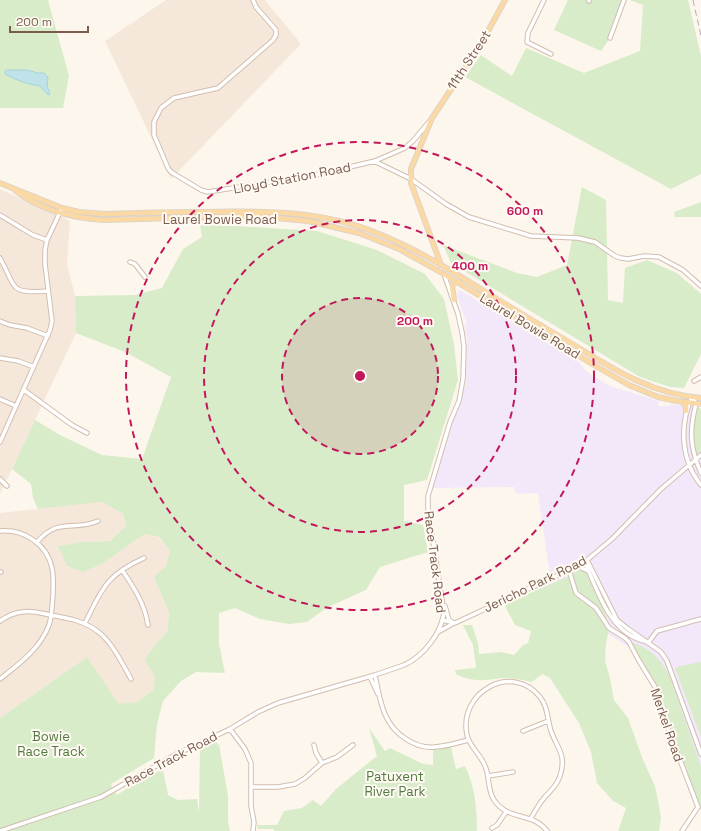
<svg xmlns="http://www.w3.org/2000/svg" width="701" height="831" viewBox="0 0 701 831" font-family="'Space Grotesk',sans-serif">
	<rect width="100%" height="100%" fill="#fdf6ec"/>
	<path fill="#f5e8da" d="M166,0H265L301,44L171,179L105,41Z
		M0,189L70,221L67,264L75,296L76,333L0,494Z
		M102,502L123,514L126,526L110,541L84,542L103,563L145,534L158,537L170,551L166,566L154,577L169,613L167,632L153,647L145,660L155,677L153,690L137,702L119,705L87,657L0,718V513Z"/>
	<path fill="#f3e8fa" d="M460,290L525,330L577,360L587,372L610,386L659,401L658,406H670L671,404L701,408V781L654,663L537,589L551,583L538,493L516,494L514,487L433,488L450,425L462,397L466,382L467,340L464,325L467,324L456,294Z"/>
	<path fill="#d8ecc9" d="M0,0H48L69,76L63,108H0Z
		M568,0H624L610,38L601,51L554,30Z
		M630,0H688L701,56V174L671,189L465,77L481,55L512,76L526,48L584,73L640,51L643,5Z
		M582,187L606,200L608,300L623,303L625,268L647,260L677,273L701,294V354L684,388L670,387L640,377L451,263L443,245L517,273L537,277L567,265Z
		M701,202V217H675L674,212Z
		M200,225L236,226L317,231L377,250L425,274L444,299L454,344L458,380L427,480L404,485V521L423,525L428,552L380,567L366,590L326,608L307,622L289,624L260,619L235,608L219,613V644L225,673L196,672L181,681L163,701L157,724L154,758L111,784L117,795L149,775L163,770L168,795L178,800L197,799L199,813L200,746L217,742V745L219,744L228,796V821L230,831H0V718L87,657L119,704L137,702L153,690L155,677L145,660L153,647L167,632L169,613L154,577L166,566L170,551L159,537L145,534L103,563L83,572L67,566L58,546L84,542L110,541L126,526L123,514L102,502L38,509L33,498L31,484L12,469L35,420L60,435L102,455L142,459L171,377L125,352L76,333L75,296L135,295L162,288L183,249L202,237Z
		M697,408H701V451L698,454H695L693,428Z
		M578,570L587,573L606,615L609,630L606,643L605,661L610,678L614,700L628,718L643,760L655,786L661,817L659,831H618L626,808L613,801L597,783L591,752L579,723L550,678L542,674L532,682C523,680 513,678 503,678C486,680 473,683 456,674L455,670L476,668L473,645L463,625H472L478,643L479,654L501,652L514,655L523,645L528,643L531,631L515,625L504,604L567,577Z
		M631,642C649,648 657,655 668,672L701,766V810L686,771L687,770L671,735L661,695L653,678L635,652Z
		M701,662V737L675,668L680,666Z
		M369,728L385,751L390,748L423,764L433,765V749L451,747L456,769L465,766C475,786 477,809 477,831H274V829H258L257,825H277L284,811L302,808L313,800L321,806L336,789L377,756Z"/>
	<path fill="#bfe3e8" stroke="#a5d3da" d="M8,70H27L38,73H44L48,77L47,86L50,94L48,95L40,86C27,84 16,80 5,74V71Z"/>
	<g fill="none" stroke-linecap="round" stroke-linejoin="round">
		<g stroke="#d1beb0" stroke-width="5.5">
			<path id="minor" d="M253,0L256,7L276,30V35L273,40L218,88L174,98L161,108L154,122V135L168,168L171,172L201,190L208,192L320,174L375,161L405,148L413,141L429,122
				M544,0L528,33L527,42L551,54
				M589,0V1
				M610,38L624,0
				M374,161L411,179L446,204L469,217L531,236L578,238L595,242L615,256L621,258L628,259L644,256L659,257L683,270L701,286
				M0,215L33,235L47,240
				M0,258C17,289 9,294 48,291
				M130,262L135,264L145,277
				M0,321L10,325L27,328L48,336
				M0,358L18,361L34,367
				M694,381L701,377
				M24,390L72,425L87,433
				M692,397C679,425 681,461 701,485
				M692,397L696,404C689,431 690,448 701,473
				M0,399L16,406
				M0,442L50,330L52,321L45,264V250L47,240L62,208
				M0,479L7,486
				M0,531C24,529 47,544 52,568C54,577 53,586 53,595C52,605 52,616 49,625C40,649 19,664 0,679
				M37,542C60,516 73,532 98,521
				M587,560L617,620L627,628L661,652L667,661L670,669L701,754
				M584,561C598,590 608,631 643,641
				M577,566L588,571
				M122,570C133,586 145,604 148,625
				M569,570L576,593L596,608L609,628L625,638L629,642L638,659L655,687L665,721L698,807L682,831
				M0,572H1
				M445,606L449,620L452,622
				M442,620L455,623L552,578L587,560L612,539L661,489L701,455
				M0,621C7,616 14,613 22,612C32,610 41,613 50,615C68,618 86,621 101,634C114,646 122,663 131,679
				M85,623C102,589 106,575 144,558
				M438,632L454,623
				M648,643L657,631L701,619
				M375,675C380,700 383,725 406,739C415,745 425,748 435,747C447,746 458,743 468,740
				M370,677L378,694
				M230,729L245,749L251,763V806L254,822L253,831
				M523,731L548,721
				M314,745L316,753L322,763
				M488,776L513,772
				M252,787H278L295,784L305,778L322,763L337,757L353,745
				M531,818C535,811 539,804 544,798C550,791 557,786 560,776C567,755 557,748 551,731C547,718 548,707 540,697C512,662 458,692 467,735C469,746 481,755 485,766C490,777 487,789 494,800C509,822 532,811 547,831
				M492,828L497,825L506,812
				M0,831L101,797L177,754L230,729L258,712L278,703L375,675L404,665C424,656 441,633 444,613L428,509V496L450,422L459,401L463,379L464,347L462,332L458,314L444,274"/>
		</g>
		<g stroke="#dad1cd" stroke-width="6">
			<path id="major" d="M0,183L62,208L79,212L105,214C135,213 165,212 195,212C258,211 320,209 379,234C419,250 455,273 492,296C517,311 543,327 569,342C612,368 650,394 701,398
				M16,191C41,210 73,218 103,220L253,216L308,221L359,233L399,249L444,274L594,365L629,385L658,397L677,401L701,404
				M441,265L411,183V169L432,118L481,44L505,0
				M454,300L452,286L454,283L459,282
				M682,402L686,406V411"/>
		</g>
		<use href="#minor" stroke="#fff" stroke-width="3.5"/>
		<use href="#major" stroke="#fbd9a5" stroke-width="4.5"/>
		<path stroke="#b9a8c9" stroke-width="1" stroke-dasharray="6 4" stroke-linecap="butt" d="M693,0L701,36"/>
	</g>
	<circle cx="360" cy="376" r="78" fill="#c2185b" fill-opacity=".12"/>
	<g fill="none" stroke="#c2185b" stroke-width="2" stroke-dasharray="7 5">
		<circle cx="360" cy="376" r="78"/>
		<circle cx="360" cy="376" r="156"/>
		<circle cx="360" cy="376" r="234"/>
	</g>
	<g text-anchor="middle" dominant-baseline="central" stroke-width="4" stroke-linejoin="round" paint-order="stroke">
		<g font-size="13" fill="#7a5c4d" stroke="#fffaf3">
			<text transform="translate(469 60) rotate(-57)">11th Street</text>
			<text transform="translate(292 178) rotate(-11)">Lloyd Station Road</text>
			<text x="220" y="219">Laurel Bowie Road</text>
			<text transform="translate(530 326) rotate(31)">Laurel Bowie Road</text>
			<text transform="translate(435 562) rotate(83)">Race Track Road</text>
			<text transform="translate(535 584) rotate(-26)">Jericho Park Road</text>
			<text transform="translate(667 725) rotate(71)">Merkel Road</text>
			<text transform="translate(171 759) rotate(-28)">Race Track Road</text>
		</g>
		<g font-size="13" fill="#537a41" stroke="#fffaf3">
			<text x="51" y="736">Bowie<tspan x="51" dy="15">Race Track</tspan></text>
			<text x="395" y="776">Patuxent<tspan x="395" dy="15">River Park</tspan></text>
		</g>
	</g>
	<circle cx="360" cy="376" r="6" fill="#c2185b" stroke="#fffaf3" stroke-width="2"/>
	<g font-size="12" text-anchor="middle" font-weight="bold" fill="#c2185b" stroke="#fffaf3" stroke-width="4" stroke-linejoin="round" paint-order="stroke">
		<text x="525" y="215">600 m</text>
		<text x="470" y="270">400 m</text>
		<text x="415" y="325">200 m</text>
	</g>
	<path d="M10 26v6h78v-6" fill="none" stroke="#7a5c4d" stroke-width="2"/>
	<text x="16" y="26" font-size="12" fill="#7a5c4d" stroke="#fffaf3" stroke-width="3" paint-order="stroke">200 m</text>
</svg>
